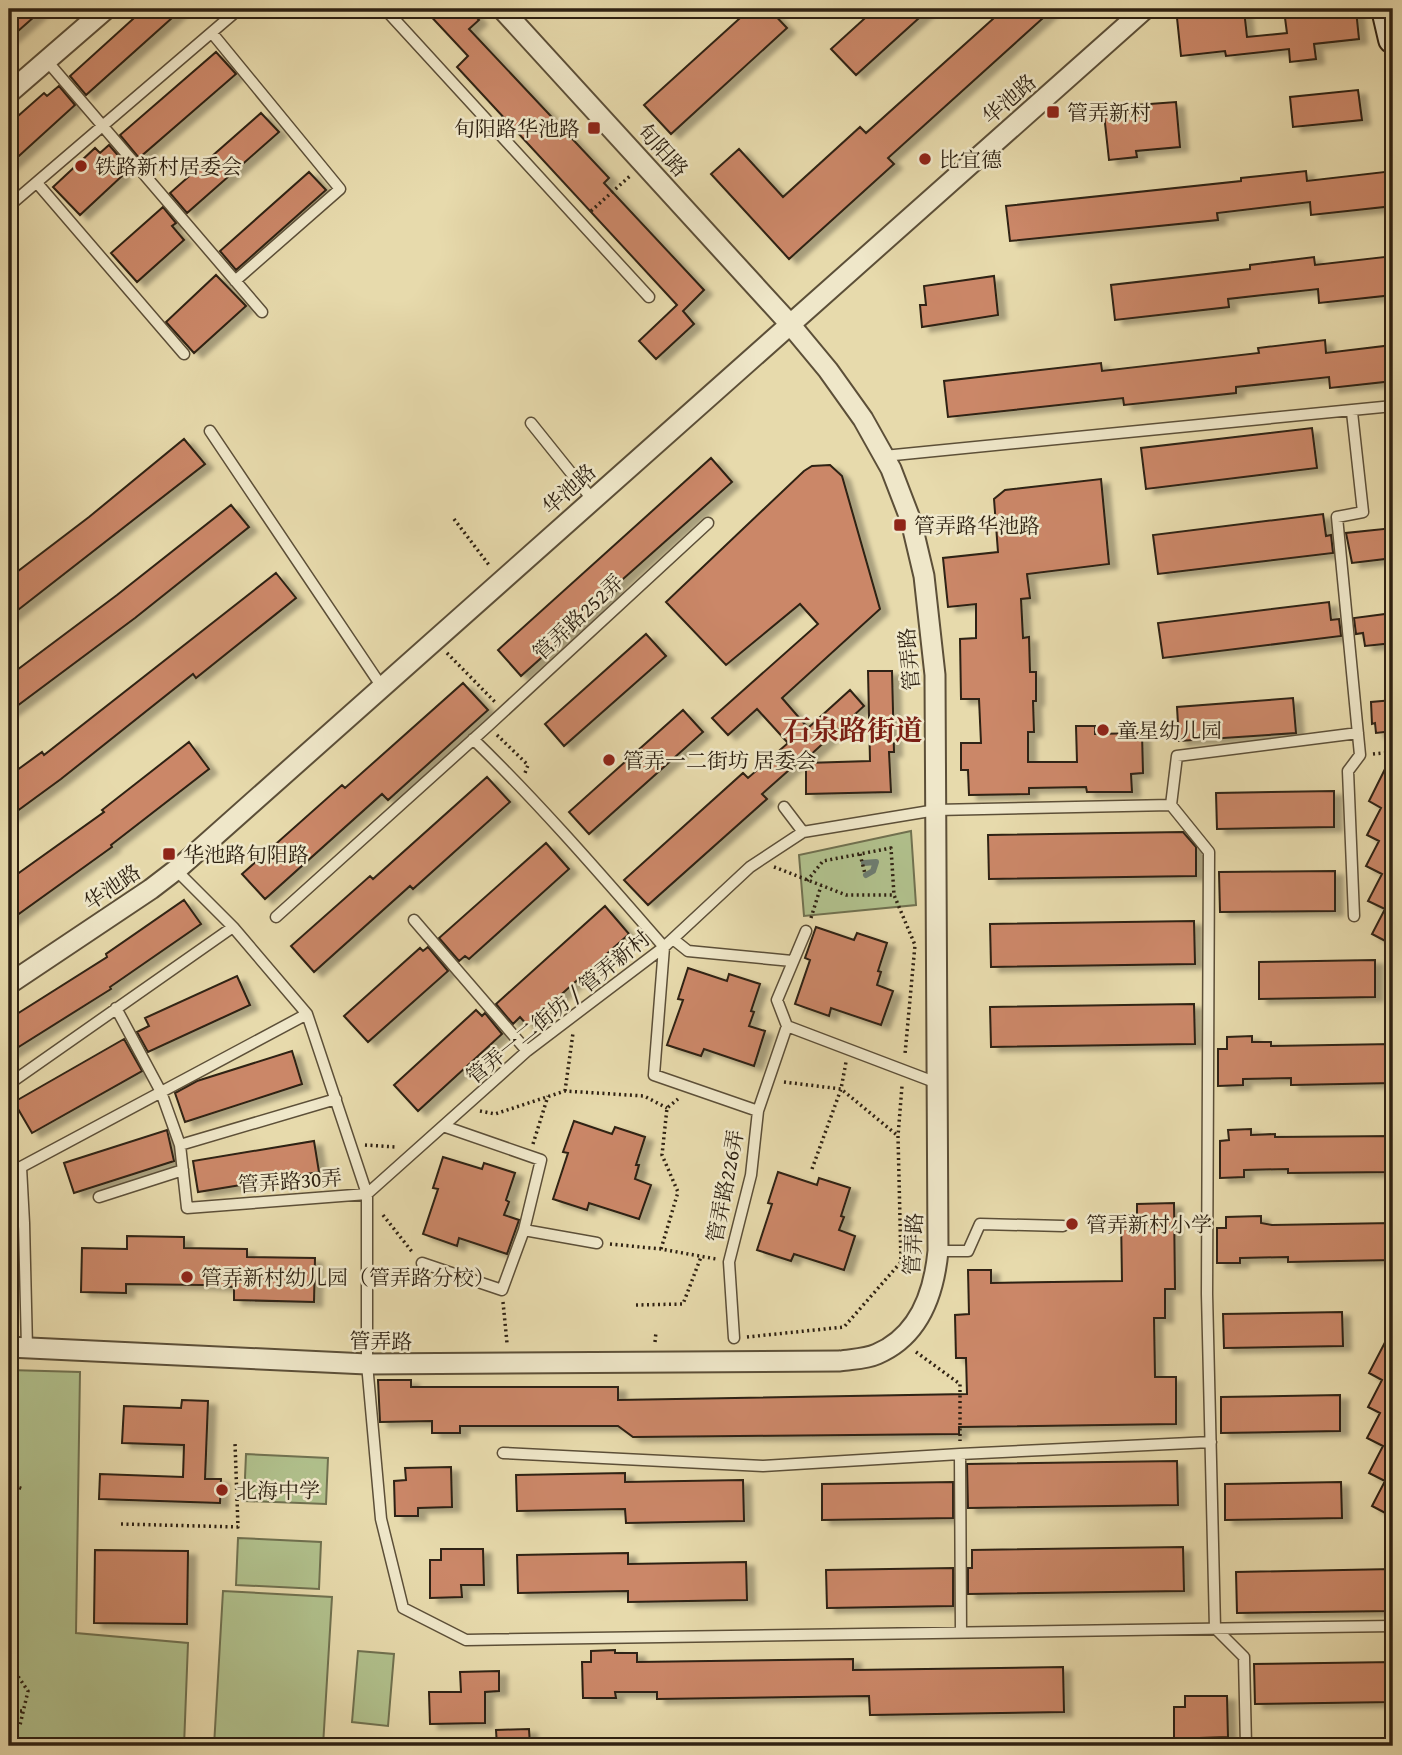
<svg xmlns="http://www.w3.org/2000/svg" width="1402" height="1755" viewBox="0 0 1402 1755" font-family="'Gentium Book Plus','Noto Serif SC',serif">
	<defs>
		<filter id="shadow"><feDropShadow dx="8" dy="4.5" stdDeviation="2" flood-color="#0004"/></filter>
	</defs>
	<rect width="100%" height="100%" fill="#e7daac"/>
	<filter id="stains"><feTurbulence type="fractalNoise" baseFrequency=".00286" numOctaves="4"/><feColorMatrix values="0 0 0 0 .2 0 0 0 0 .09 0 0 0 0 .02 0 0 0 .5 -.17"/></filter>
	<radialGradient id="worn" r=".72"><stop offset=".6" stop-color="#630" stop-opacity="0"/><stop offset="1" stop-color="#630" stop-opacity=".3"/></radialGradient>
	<path fill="#b1c18d" stroke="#707150" stroke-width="2" d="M911,831L916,905L804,916L799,855Z
		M9,1370L80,1372L76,1633L188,1643L184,1746H9Z
		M246,1454L328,1458L326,1504L244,1501Z
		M238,1538L321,1542L319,1589L236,1585Z
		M223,1591L332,1597L323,1746H214Z
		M358,1651L394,1654L388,1726L352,1722Z"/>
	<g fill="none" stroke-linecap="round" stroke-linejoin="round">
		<path stroke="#6e7d71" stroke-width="6" d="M864,863L876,862L873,871L866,875"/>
	</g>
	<path fill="#cb8767" stroke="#2e2112" stroke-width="2" filter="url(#shadow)" d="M9,9H43L9,39Z
		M144,9H182L86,95L70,76Z
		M424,9H469L479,20L469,29L609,178L604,183L704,290L683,311L694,324L656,359L639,341L677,305L457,67L468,56Z
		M750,9H769L787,28L671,134L644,105Z
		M875,9H929L856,75L831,49Z
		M1004,9H1053L888,158L894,164L789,259L711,174L739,149L783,197L860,127L866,133Z
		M1244,10L1247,37L1287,33L1285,18L1356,10L1359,39L1314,44L1316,59L1290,62L1289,49L1226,56L1225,51L1181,56L1177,18Z
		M216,52L236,74L139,158L120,135Z
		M59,86L75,105L9,165V124L44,93L47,96Z
		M1358,90L1362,120L1293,127L1290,97Z
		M1176,102L1180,147L1136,151L1137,157L1109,160L1104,114L1123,112V106Z
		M261,113L279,132L187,213L170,193Z
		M109,145L128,167L120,174L122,176L80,215L53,187L95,148L100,153Z
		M1306,171L1307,181L1393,171V206L1311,215L1310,202L1217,213L1218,220L1010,241L1006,206L1241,181V178Z
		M309,172L326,190L236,270L220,251Z
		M163,207L176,223L172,226L184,240L137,282L111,253Z
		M1393,256V295L1319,303L1318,289L1228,299L1229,307L1115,320L1111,285L1250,269V265L1314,257L1315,265Z
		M216,275L246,306L194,353L166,322Z
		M994,276L998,315L922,327L920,305H926L924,286Z
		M1325,340L1326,353L1393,345V381L1330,388L1329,377L1236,387V393L1124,405L1123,398L948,417L944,381L1101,363L1102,371L1259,353L1258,348Z
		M1312,428L1317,468L1146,489L1141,448Z
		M184,439L205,464L9,617V578L89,517Z
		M711,458L732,482L614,587L617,590L521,676L498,650Z
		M830,465L842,476L880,609L782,698L808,728L850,690L864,706L806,759V755L762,794L767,799L648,905L624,880L743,773L748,778L788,743L757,709L728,735L712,718L818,624L800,604L726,665L666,602L804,471L812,466Z
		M1101,479L1109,564L1027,574L1030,598L1021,599L1023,638L1029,637L1030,672H1036V701H1033L1034,732H1028V762H1077L1076,726H1095V734L1142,733L1143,773L1131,774L1132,792H1087L1086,787L1029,788V794L969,795L968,770H961V743H981L979,699H961L960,639L976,638V604L948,607L943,558L998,552L994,499L1005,490Z
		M231,505L249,527L135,618L9,712V676L117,595Z
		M1323,514L1326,536L1331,535L1333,553L1158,574L1153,535Z
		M1393,528V558L1352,563L1346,533Z
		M276,573L296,598L196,678L193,674L61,779L9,817V776L42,752L44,755Z
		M1329,602L1331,620L1339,619L1341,636L1163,658L1158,623Z
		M1393,613V643L1365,646L1363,633L1356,634L1354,618Z
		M646,634L666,656L564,746L545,724Z
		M868,671H892L894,752H889L891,792L806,794V763L870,761Z
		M463,683L488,710L388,800L382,794L265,899L242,874L342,785L345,788Z
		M1293,698L1296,733L1179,741L1177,707Z
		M1393,700V731L1376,733L1375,723L1372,724L1371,702Z
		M683,710L703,732L589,834L569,812Z
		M189,742L209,769L111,845L112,847L9,921V880L104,812L102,810Z
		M1393,753V945L1372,934L1385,909L1368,901L1382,874L1366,866L1379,841L1367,835L1381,808L1369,801Z
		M487,777L510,802L413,889L410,886L314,972L291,946L370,876L373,879Z
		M1334,791V827L1217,829L1216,793Z
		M1183,832L1196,847V876L989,879L988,835Z
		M546,843L569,869L469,959L465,956L459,961L439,938Z
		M1335,871V911L1220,912L1219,872Z
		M184,900L201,924L110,987L111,989L9,1053V1019L107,957L106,954Z
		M605,906L629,934L527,1025L520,1017L513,1024L496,1004Z
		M1194,921L1195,964L991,967L990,924Z
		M816,927L854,940L857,933L887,943L878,971L881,972L877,985L893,991L881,1025L831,1008L829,1016L795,1004L810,960L805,958Z
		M428,947L448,971L368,1042L344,1016L420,948L423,951Z
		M1375,960V997L1259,999V962Z
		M688,968L727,981L729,974L760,984L751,1011L754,1012L749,1026L765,1031L754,1066L704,1049L701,1056L667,1045L683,1000L678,999Z
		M237,976L250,1005L148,1052L137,1032L149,1026L145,1018Z
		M1194,1004L1195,1044L991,1047L990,1007Z
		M476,1010L482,1016L485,1013L502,1034L418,1111L394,1085Z
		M1252,1036V1042H1271V1046L1393,1044V1083L1291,1085V1078L1243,1079V1085L1218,1086V1049H1227V1037Z
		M124,1039L142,1071L32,1133L14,1102Z
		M292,1051L302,1084L185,1122L175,1093L197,1081Z
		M574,1121L612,1134L615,1127L645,1137L636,1165H639L635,1179L651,1185L639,1219L589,1203L587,1210L553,1199L568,1153L563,1152Z
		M1251,1129V1135L1275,1134V1137L1393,1136V1172L1288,1173V1169L1244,1170V1177L1220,1178V1141L1229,1140L1228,1130Z
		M167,1130L174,1161L74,1193L64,1163Z
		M314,1141L319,1172L198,1192L193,1161Z
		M443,1157L482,1169L484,1163L515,1173L506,1200L509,1202L504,1215L519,1220L507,1254L459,1238L457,1246L423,1234L438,1189L433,1188Z
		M778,1172L817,1185L819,1178L850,1188L841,1216L844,1217L839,1230L855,1236L844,1270L794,1254L791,1261L757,1250L772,1204L768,1203Z
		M1174,1203L1175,1289H1165V1318H1154L1155,1377H1176V1424L959,1427V1434L633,1437L618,1426H460V1433H432V1421L380,1422L378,1380H411V1387H618V1400L967,1394L966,1358H956L955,1315L969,1314L968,1270H991V1283L1122,1281L1121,1216L1137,1215V1204Z
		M1261,1216V1223L1272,1225L1393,1223V1260L1288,1262V1257L1240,1258V1263H1217V1228H1226V1217Z
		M127,1236L184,1237V1248L247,1249V1257L315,1258L314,1302L234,1300V1287L204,1285L126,1284V1293L81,1292L82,1248L127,1249Z
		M1342,1312L1343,1346L1224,1348L1223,1314Z
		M1393,1327V1517L1372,1506L1385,1481L1369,1473L1383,1446L1367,1438L1380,1413L1368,1407L1382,1380L1369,1373Z
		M1340,1395V1431L1221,1433V1397Z
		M182,1400L208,1401L205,1479H221L220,1503L99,1499L100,1474L183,1477L184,1445L122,1443L124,1406L181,1408Z
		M1177,1461L1178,1505L968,1508L967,1464Z
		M451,1467L452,1507L418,1508V1516H395L394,1481L406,1480L405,1468Z
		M625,1473V1482L743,1480L744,1521L626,1523L625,1509L517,1511L516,1475Z
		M953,1482V1518L822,1520V1484Z
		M1341,1482L1342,1518L1225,1520V1484Z
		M1183,1547L1184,1591L968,1594V1568H972V1550Z
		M441,1549H483L484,1585H461L462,1597L430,1598V1560H441Z
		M95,1550L188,1551L187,1624L94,1623Z
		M628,1553V1564L746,1562L747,1600L628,1602V1591L518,1593L517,1555Z
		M953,1568V1606L827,1608L826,1570Z
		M1393,1569V1611L1237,1613L1236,1572Z
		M615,1650V1653H637V1662L853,1659V1670L1063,1667L1064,1712L870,1715L869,1696L657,1699V1692H615L616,1698H583L582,1662H591V1651Z
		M1393,1662V1702L1255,1704L1254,1664Z
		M499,1671V1691L485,1692V1723L430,1724L429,1692H461L460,1672Z
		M1185,1696H1227L1228,1737L1200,1738V1743L1174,1744V1707H1185Z
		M529,1729L530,1746H497L496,1730Z"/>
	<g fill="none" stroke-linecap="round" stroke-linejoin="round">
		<g stroke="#5c4f38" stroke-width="13">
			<path id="service" d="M385,9L649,297
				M212,33L340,189L235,281
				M47,61L262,312
				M37,183L184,354
				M9,206L239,9
				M1352,412L1363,512L1337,517L1360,755L1348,771L1354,916
				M531,423L592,499
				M210,431L382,687
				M884,456L1393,406
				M1358,733L1177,756L1171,805L936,810L803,832L750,867L664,947L527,1051L367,1194V1364L381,1519L403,1608L466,1640L1393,1626
				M473,739C541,805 602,876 664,947L654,1075L758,1111L751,1175L729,1262L734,1338
				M1171,805L1209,852L1207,1294L1215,1628L1244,1657L1246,1746
				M784,807L803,832
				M276,917L488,726L708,523
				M414,920L527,1051
				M673,939L688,951L792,961
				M116,1008L161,1092L180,1145L187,1208L367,1194L307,1014L233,927L176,870
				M787,1026L777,1000L806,931
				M9,1084L233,927
				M758,1111L787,1026L937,1083
				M443,1126L541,1160L524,1230L597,1243
				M180,1145L336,1099
				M99,1197L183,1170
				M9,1222L24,1223L21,1167L307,1014
				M24,1223L27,1348
				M938,1251H968L980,1224L1063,1226
				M422,1263L502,1290L524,1230
				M503,1453L763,1466L960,1454L1211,1442
				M960,1454L961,1632"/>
		</g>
		<g stroke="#5c4f38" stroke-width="23">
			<path id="minor" d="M9,93L106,9
				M9,984L151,889L181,866L1145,9
				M9,1347L367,1364L840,1361C852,1359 866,1359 877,1354C919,1336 934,1293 938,1251L935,675L924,576L911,521L891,469L863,419L828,370L789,323L502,9"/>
		</g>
		<g stroke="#2e2112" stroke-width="32">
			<path id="secondary" d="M1386,9L1393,39"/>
		</g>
		<path stroke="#2e2112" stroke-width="3.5" stroke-dasharray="2 3.5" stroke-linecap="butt" d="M591,211L630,176
			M454,519L489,565
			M447,653L495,702
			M497,735L528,765L525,773
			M1373,754L1393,752
			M860,854L865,874
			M774,867L846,895H894
			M807,881L823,861L891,848L894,895L915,945L905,1054
			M811,918L821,886
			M784,1082L841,1089L898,1136
			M565,1091L573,1033
			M480,1111L495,1114L565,1091L644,1096L667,1108
			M533,1144L548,1096
			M365,1145L396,1147
			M812,1169L841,1089L846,1062
			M383,1215L413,1253
			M610,1244L661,1249L716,1259
			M661,1249L678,1192L662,1155L667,1108L678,1099
			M381,1284L409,1270
			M503,1302L507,1343
			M636,1305L683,1304L701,1257
			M747,1337L844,1327L901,1262L898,1136L902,1086
			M655,1342L656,1332
			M916,1352L960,1384V1441
			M9,1484L23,1489
			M121,1524L238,1527L235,1443
			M9,1663L28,1691L20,1725
			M9,1711H23
			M134,1746L140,1737"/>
		<use href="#service" stroke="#efe7c9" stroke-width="10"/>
		<use href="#minor" stroke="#efe7c9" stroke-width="19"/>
		<use href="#secondary" stroke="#efe7c9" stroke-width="28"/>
	</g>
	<g fill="#8f2418" stroke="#efe7c9" stroke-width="2.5">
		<rect x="1046" y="105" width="14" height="14" rx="3.5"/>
		<rect x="587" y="121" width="14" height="14" rx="3.5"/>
		<circle cx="925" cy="159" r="7"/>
		<circle cx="81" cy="166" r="7"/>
		<rect x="893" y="518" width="14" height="14" rx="3.5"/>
		<circle cx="1103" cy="730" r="7"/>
		<circle cx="609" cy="760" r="7"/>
		<rect x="162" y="847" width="14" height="14" rx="3.5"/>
		<circle cx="1072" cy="1224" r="7"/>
		<circle cx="187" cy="1277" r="7"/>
		<circle cx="222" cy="1490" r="7"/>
	</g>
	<g text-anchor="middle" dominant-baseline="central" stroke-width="5" stroke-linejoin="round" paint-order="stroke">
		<g font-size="21" fill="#2e2112" stroke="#efe7c9">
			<text transform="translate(1009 99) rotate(-41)">华池路</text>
			<text transform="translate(663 150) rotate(48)">旬阳路</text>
			<text transform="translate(569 489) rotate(-42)">华池路</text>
			<text transform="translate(578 617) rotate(-43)">管弄路252弄</text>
			<text transform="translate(909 659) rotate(-95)">管弄路</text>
			<text transform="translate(112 887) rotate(-34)">华池路</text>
			<text transform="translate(558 1007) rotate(-39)">管弄一二街坊 / 管弄新村</text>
			<text transform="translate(290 1181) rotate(-4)">管弄路30弄</text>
			<text transform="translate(725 1186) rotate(-79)">管弄路226弄</text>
			<text transform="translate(913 1244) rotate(-87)">管弄路</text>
			<text transform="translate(381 1341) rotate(1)">管弄路</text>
		</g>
		<g font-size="21" fill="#2e2112" stroke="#efe7c9" text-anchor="start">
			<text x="1067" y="112">管弄新村</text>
			<text x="580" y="128" text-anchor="end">旬阳路华池路</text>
			<text x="939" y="159">比宜德</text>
			<text x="95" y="166">铁路新村居委会</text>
			<text x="914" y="525">管弄路华池路</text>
			<text x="1117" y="730">童星幼儿园</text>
			<text x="623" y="760">管弄一二街坊 居委会</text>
			<text x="183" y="854">华池路旬阳路</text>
			<text x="1086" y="1224">管弄新村小学</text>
			<text x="201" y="1277">管弄新村幼儿园（管弄路分校）</text>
			<text x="236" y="1490">北海中学</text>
		</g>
		<g font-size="28" font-weight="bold" fill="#7a1f14" stroke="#efe7c9">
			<text x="853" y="729">石泉路街道</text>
		</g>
	</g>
	<rect width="1402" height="1755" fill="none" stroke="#e7daac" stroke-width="35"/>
	<rect x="10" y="10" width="1381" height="1734" fill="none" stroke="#2e2112" stroke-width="3.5"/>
	<rect x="18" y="18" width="1367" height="1720" fill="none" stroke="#2e2112" stroke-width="2"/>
	<rect width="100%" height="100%" filter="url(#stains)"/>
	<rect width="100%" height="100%" fill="url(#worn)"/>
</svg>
